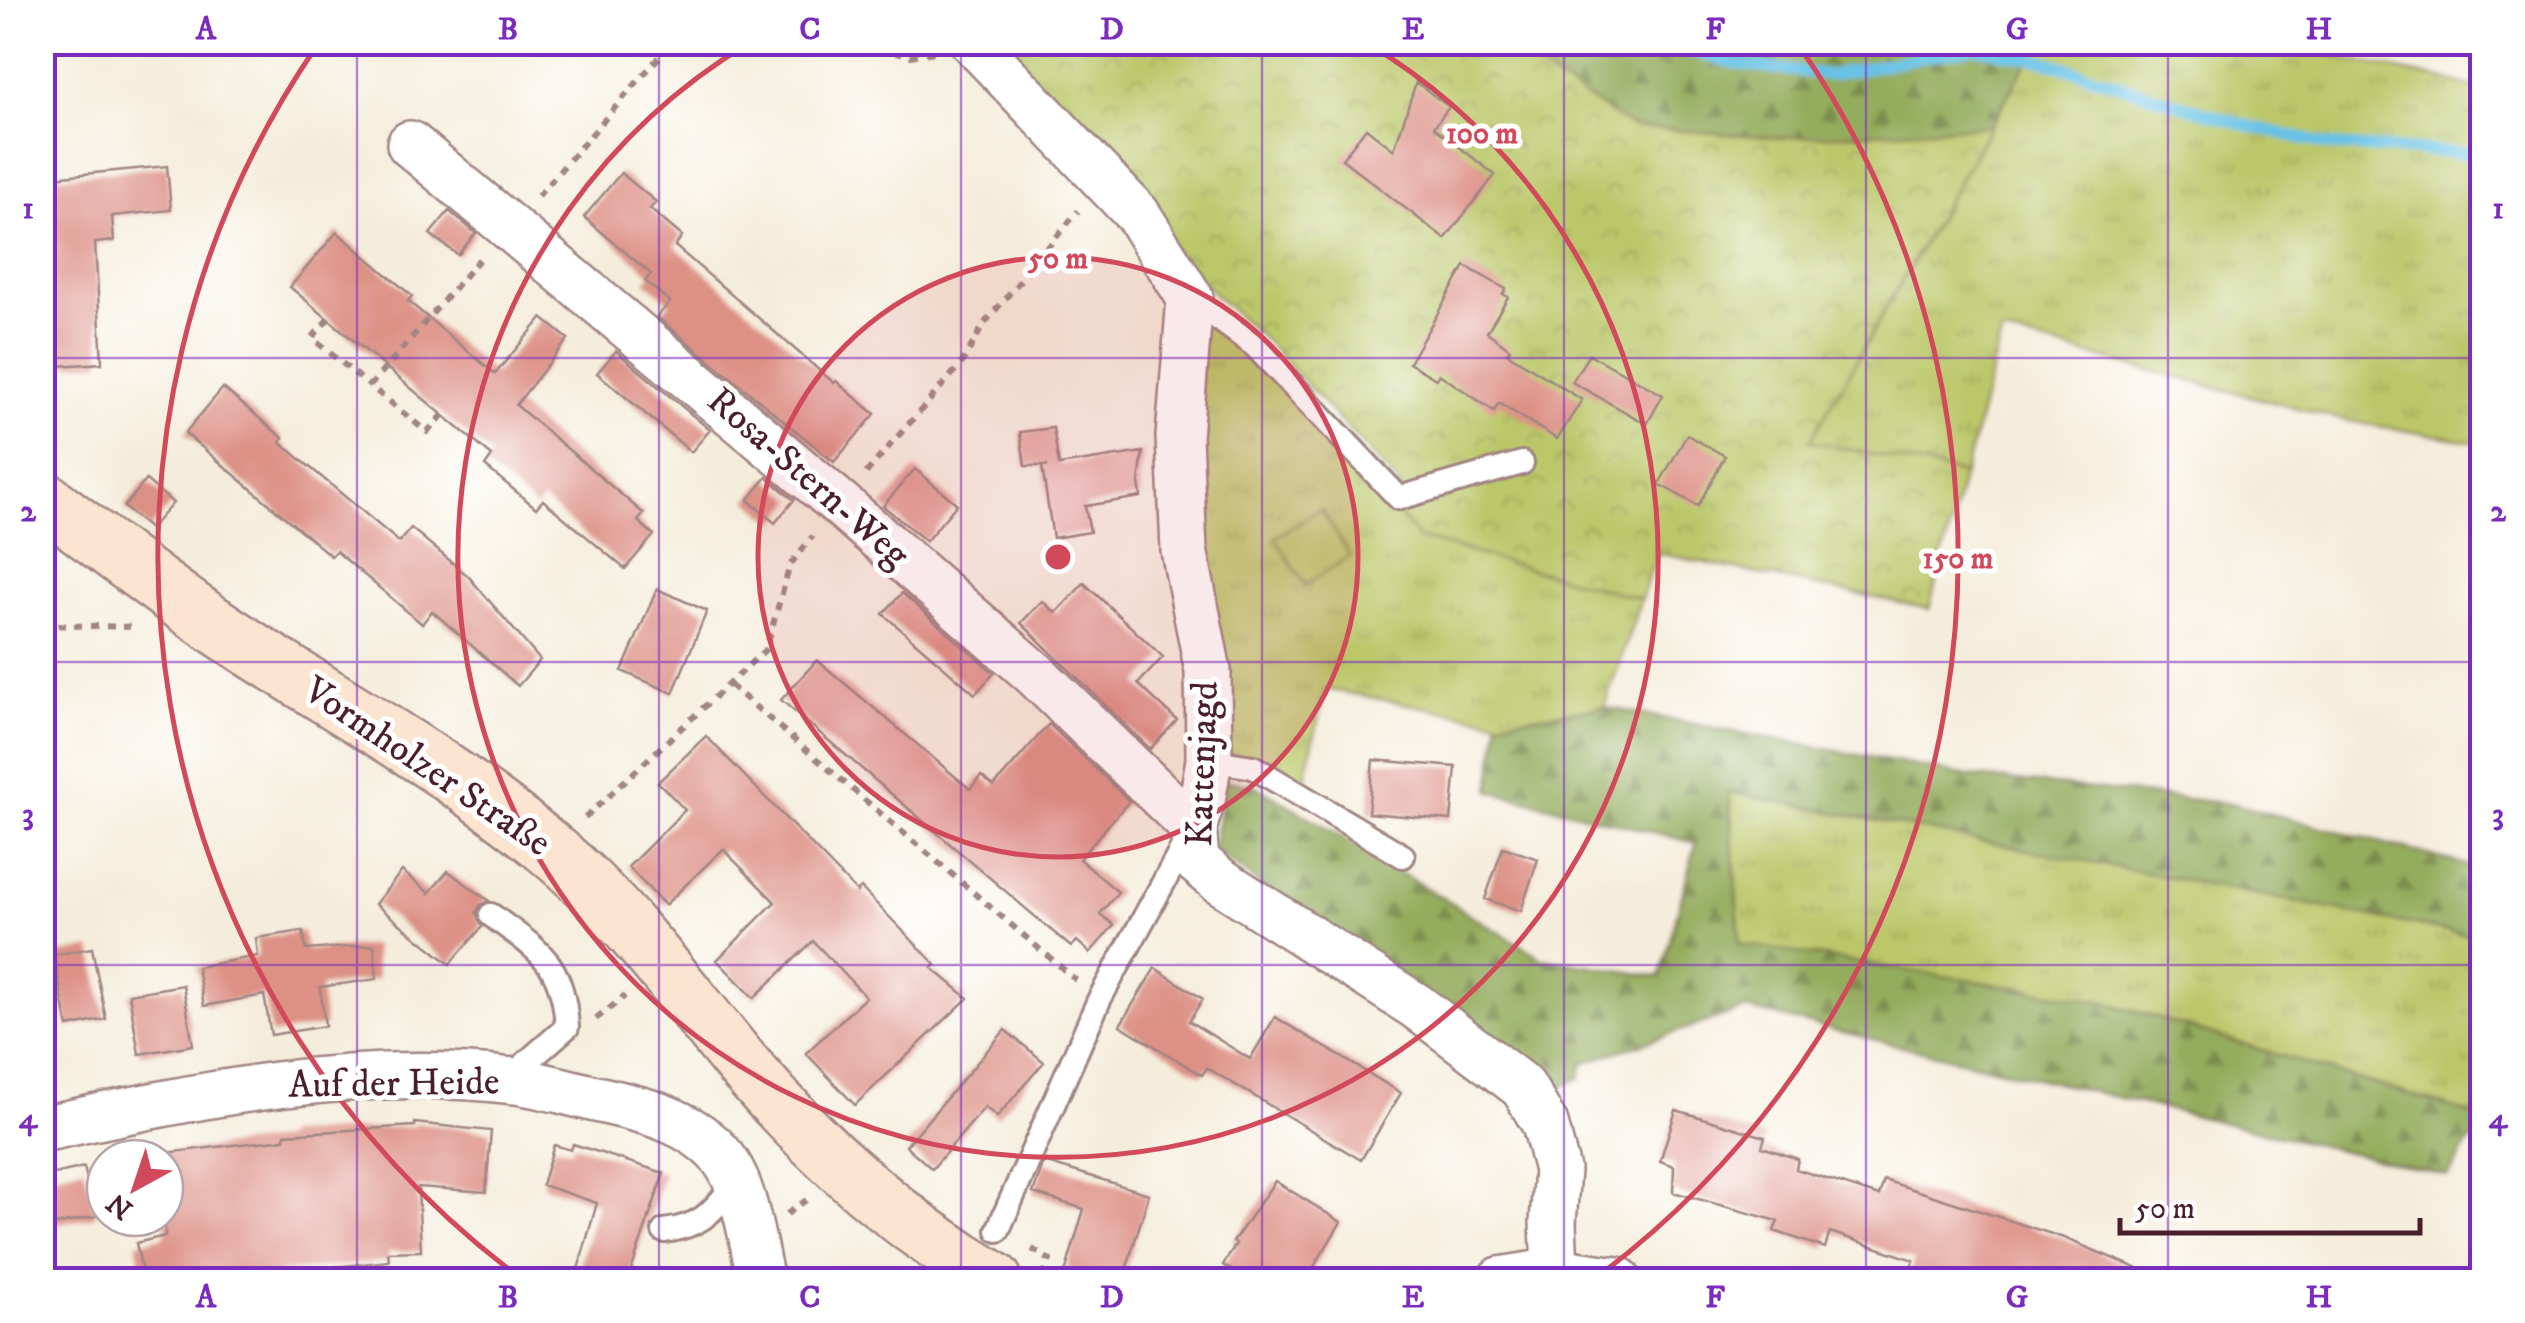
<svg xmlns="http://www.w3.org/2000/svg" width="2525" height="1323" viewBox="0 0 2525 1323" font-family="'IM FELL DW Pica',serif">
	<defs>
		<pattern id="grass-tufts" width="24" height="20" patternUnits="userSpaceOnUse" patternTransform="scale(2.5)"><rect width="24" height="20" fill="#bbc769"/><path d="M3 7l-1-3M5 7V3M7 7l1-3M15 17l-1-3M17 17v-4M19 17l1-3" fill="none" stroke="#a2aa5b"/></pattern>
		<pattern id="forest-firs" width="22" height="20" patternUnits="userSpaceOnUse" patternTransform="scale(2.5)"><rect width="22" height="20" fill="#94ac5d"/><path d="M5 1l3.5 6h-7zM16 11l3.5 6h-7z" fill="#7b8b4d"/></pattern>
		<pattern id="park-crowns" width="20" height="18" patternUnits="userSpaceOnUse" patternTransform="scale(2.5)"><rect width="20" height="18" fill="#bbc769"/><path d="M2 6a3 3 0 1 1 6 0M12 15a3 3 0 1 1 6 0" fill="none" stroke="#a2aa5b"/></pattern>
	</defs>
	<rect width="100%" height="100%" fill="#fff"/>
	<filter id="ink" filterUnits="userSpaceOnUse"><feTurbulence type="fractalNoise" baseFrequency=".01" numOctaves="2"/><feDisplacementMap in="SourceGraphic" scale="20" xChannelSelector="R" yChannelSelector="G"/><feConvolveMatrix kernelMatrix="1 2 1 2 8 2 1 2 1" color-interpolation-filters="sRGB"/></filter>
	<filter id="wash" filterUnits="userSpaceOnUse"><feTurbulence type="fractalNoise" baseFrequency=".0048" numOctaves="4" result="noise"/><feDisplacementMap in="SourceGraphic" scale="40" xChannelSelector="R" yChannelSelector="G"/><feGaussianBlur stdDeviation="2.25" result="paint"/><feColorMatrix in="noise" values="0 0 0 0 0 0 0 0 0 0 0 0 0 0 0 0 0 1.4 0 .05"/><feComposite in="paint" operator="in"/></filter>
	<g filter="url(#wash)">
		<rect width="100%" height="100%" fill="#f5eddb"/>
		<path fill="url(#grass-tufts)" stroke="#82734a" stroke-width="2.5" d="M2038,43H2274L2482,88V443L2348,421L2002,333L1964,474L1810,442Z
			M1200,318L1252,358L1419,538L1641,599L1604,707L1499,721L1325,689L1303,788L1225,753L1194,546Z
			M1729,791L2482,938V1117L2101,1001L1740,945Z"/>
		<path fill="url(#forest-firs)" stroke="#6f6644" stroke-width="2.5" d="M1487,43H2038L1990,126L1782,138L1632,127L1534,65Z
			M1604,707L1969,776L2234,804L2482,869V938L1729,792L1740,944L2101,1001L2482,1117V1123L2448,1176L1746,1009L1583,1063L1580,1078L1545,1094L1213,850L1225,780L1257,786L1542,958L1660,977L1696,843L1490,791L1499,721Z"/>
		<path fill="url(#park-crowns)" stroke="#82734a" stroke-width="2.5" d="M982,43H1487L1534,65L1632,127L1782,138L1990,126L1810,441L1964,474L1929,609L1657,553L1641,599L1419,538L1385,500L1400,486L1271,346L1215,295Z"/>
		<path fill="#bbc769" stroke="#82734a" stroke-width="2.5" d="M1321,509L1350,556L1305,585L1275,538Z"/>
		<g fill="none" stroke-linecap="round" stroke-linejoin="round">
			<path stroke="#68c2e6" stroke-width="12" d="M1653,42L1737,64L1829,75L1974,47L2042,60L2241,124L2332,146L2482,154"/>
		</g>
		<g id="blocks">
			<path fill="#dd9186" d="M1416,82L1449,107L1434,127L1495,175L1445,239L1342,159L1366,128L1394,150Z
				M167,166L171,210L112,216L114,241L95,243L102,363L42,367V178Z
				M621,173L656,202L650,209L682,236L675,246L834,383L836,381L875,414L834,462L657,317L670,302L645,281L651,274L584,217Z
				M449,211L476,233L458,255L430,234Z
				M337,232L412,296L408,301L495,374L542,318L568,339L516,405L644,514L638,521L654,535L625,569L543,500L536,508L485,466L492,456L290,287Z
				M1465,266L1506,289L1503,294L1508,297L1487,332L1510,349L1507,353L1582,400L1557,439L1499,403L1494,411L1439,374L1436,379L1409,363Z
				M616,351L710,430L691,452L597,373Z
				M1589,354L1663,395L1647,424L1572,382Z
				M223,388L283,438L280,442L399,542L411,528L468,576L540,660L518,686L432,611L422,624L336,551L331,556L185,433Z
				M1053,428L1059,465L1143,452L1139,482L1141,497L1085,506L1090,532L1053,538L1042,467L1048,466H1025L1020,432Z
				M1687,435L1725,456L1698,506L1659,484Z
				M915,469L957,504L926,541L883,506Z
				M767,477L794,500L775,523L748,500Z
				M146,480L173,503L150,529L124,507Z
				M1084,583L1163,657L1138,684L1177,720L1150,749L1021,623L1042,601L1056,613Z
				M657,589L707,611L673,693L622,671Z
				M902,593L994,673L975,694L883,614Z
				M817,660L970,789L981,776L994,786L1049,724L1129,801L1079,859L1118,892L1100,914L1114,925L1090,953L1077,941L1071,947L781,700Z
				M706,736L857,892L861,888L906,934L936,965L932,968L968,998L855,1105L806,1053L866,997L813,941L754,998L717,960L775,902L723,849L665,905L628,867L685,810L658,782Z
				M1373,760L1456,767L1451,820L1368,813Z
				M1503,847L1538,859L1521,911L1485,899Z
				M402,871L429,893L448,871L489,901L480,905L476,912L482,927L450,964L375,904Z
				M303,931L306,950L374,945L377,979L320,987L325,1026L271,1035L264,995L204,1006L197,967L258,956L256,938Z
				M92,948L106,1019L68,1027L54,955Z
				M1155,968L1203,999L1189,1021L1250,1059L1275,1017L1401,1093L1361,1160L1207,1068L1202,1075L1120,1025Z
				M183,985L193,1045L139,1054L129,994Z
				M1005,1030L1044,1062L997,1117L985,1107L932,1169L906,1146Z
				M1676,1110L1765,1137L1762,1147L1798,1159L1796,1169L1879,1196L1884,1180L2064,1238L2165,1280H1940L1910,1271L1914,1260L1830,1232L1825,1248L1774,1231L1778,1221L1673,1192L1674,1166L1660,1161Z
				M415,1123L491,1131L486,1192L418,1187L421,1251L388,1252L389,1261L278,1273V1280H144L136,1243L165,1236V1153L285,1139V1134L415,1126Z
				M573,1144L664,1173L628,1280H575L597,1203L542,1185L554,1145L571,1150Z
				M1044,1162L1149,1194L1123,1280H1092L1065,1273L1084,1209L1033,1193Z
				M84,1167L96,1216L42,1228V1177Z
				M1275,1181L1341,1222L1306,1280H1249L1223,1265L1236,1244L1233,1242Z"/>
		</g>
	</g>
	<g filter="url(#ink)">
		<use href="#blocks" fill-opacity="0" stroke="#a08683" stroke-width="2.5"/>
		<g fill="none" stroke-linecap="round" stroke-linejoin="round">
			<g stroke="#a08683" stroke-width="28">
				<path id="lane" d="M1190,298L1255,346L1399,498L1522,463
					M1209,760L1253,767L1403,856
					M491,915C540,952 563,961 567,1027L509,1078
					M998,1230L1099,1000L1188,838
					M664,1231C703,1226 711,1212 736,1183"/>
			</g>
			<g stroke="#a08683" stroke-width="50">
				<path id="street" d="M973,42L1138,215L1190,298L1179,437L1184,550L1208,671L1209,760L1202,801L1193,827L1196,861L1219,880L1416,1006L1523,1087L1545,1124L1557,1170L1553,1222L1555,1271
					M410,144L839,503L1035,674L1193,827
					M42,1129C197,1095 355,1062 514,1081C542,1084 569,1093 596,1099C642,1109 692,1120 723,1158C745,1185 753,1247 761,1280
					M1500,1280L1555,1271L1618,1280"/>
			</g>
			<g stroke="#a08683" stroke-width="60">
				<path id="secondary" d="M42,498C103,543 162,591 225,632C334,704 452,766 552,851C625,912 682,993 743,1065C815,1149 899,1224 994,1280"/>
			</g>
			<path stroke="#a08683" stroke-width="6" stroke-dasharray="8 8" stroke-linecap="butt" d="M864,42L910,56L935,52
				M538,196L672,42
				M328,319L312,338L370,386
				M443,415L427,432L370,386L482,256
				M866,473L962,363L984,324L1078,211
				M42,625L136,627
				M730,685L1076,980
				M585,818L766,649L790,565L813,536
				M596,1019L625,996
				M787,1214L809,1198
				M1032,1249L1050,1260L1042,1279"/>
			<use href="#lane" stroke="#fff" stroke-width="22"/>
			<use href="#street" stroke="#fff" stroke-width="45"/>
			<use href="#secondary" stroke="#fce5d0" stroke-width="55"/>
		</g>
	</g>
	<path fill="none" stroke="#7b2cbf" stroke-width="2.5" stroke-opacity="0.55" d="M357,42V1280M659,42V1280M961,42V1280M1262,42V1280M1564,42V1280M1866,42V1280M2168,42V1280M42,358H2482M42,662H2482M42,965H2482"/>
	<circle cx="1058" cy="557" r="300" fill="#d1495b" fill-opacity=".12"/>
	<g fill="none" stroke="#d1495b" stroke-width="5">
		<circle cx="1058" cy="557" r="300"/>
		<path d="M1367 43A600 600 0 1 1 749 43"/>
		<path d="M523 1280A900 900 0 0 1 316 47M1800 47A900 900 0 0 1 1593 1280"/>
	</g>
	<g text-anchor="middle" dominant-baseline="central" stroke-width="10" stroke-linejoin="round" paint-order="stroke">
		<g font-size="38" fill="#4a1f2b" stroke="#fff">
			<text transform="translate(808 478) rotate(41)">Rosa-Stern-Weg</text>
			<text transform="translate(1203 764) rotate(-88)">Kattenjagd</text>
			<text transform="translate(427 767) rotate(34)">Vormholzer Straße</text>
			<text transform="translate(394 1084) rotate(-1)">Auf der Heide</text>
		</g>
	</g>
	<circle cx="1058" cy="557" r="15" fill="#d1495b" stroke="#fff" stroke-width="5"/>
	<g font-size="30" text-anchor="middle" font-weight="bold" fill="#d1495b" stroke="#fff" stroke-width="10" stroke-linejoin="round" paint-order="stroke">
		<text x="1482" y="143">100 m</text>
		<text x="1058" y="268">50 m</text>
		<text x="1958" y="568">150 m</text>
	</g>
	<rect width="2525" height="1323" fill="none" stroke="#fff" stroke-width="110"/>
	<g transform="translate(135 1188) rotate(220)"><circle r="48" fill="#ffffff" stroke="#b7a5aa" stroke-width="2.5"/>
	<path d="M0-8L18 38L0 25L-18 38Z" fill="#d1495b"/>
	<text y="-15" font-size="28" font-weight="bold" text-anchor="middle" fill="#4a1f2b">N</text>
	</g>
	<path d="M2120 1218v15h300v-15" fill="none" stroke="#4a1f2b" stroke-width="5"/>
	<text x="2135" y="1218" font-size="30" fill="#4a1f2b" stroke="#ffffff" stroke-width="8" paint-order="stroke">50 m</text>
	<rect x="55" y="55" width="2415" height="1213" fill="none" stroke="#7b2cbf" stroke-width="4"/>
	<g font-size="32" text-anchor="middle" font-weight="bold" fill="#7b2cbf">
		<text x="206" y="39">A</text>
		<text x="508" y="39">B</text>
		<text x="810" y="39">C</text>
		<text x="1112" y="39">D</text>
		<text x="1413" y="39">E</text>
		<text x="1715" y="39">F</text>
		<text x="2017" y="39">G</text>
		<text x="2319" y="39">H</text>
		<text x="28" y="218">1</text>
		<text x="2498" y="218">1</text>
		<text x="28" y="521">2</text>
		<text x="2498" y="521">2</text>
		<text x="28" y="824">3</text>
		<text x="2498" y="824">3</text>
		<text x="28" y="1128">4</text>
		<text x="2498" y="1128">4</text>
		<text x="206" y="1307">A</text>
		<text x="508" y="1307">B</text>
		<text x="810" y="1307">C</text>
		<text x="1112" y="1307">D</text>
		<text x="1413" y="1307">E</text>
		<text x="1715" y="1307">F</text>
		<text x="2017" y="1307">G</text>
		<text x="2319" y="1307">H</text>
	</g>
</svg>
